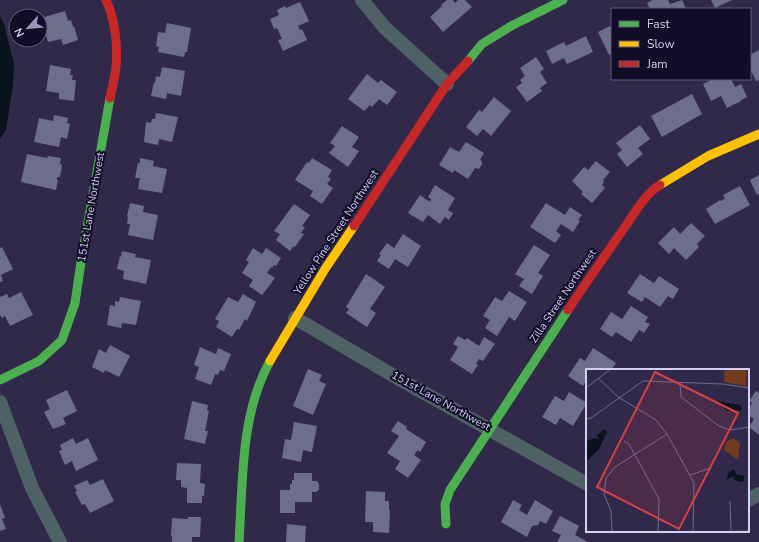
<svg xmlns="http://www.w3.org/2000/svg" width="759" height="542" viewBox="0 0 759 542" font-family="'Nunito Sans',sans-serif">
	<rect width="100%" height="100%" fill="#31294a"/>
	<path fill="#08131c" d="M0,16L4,24L14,64L13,85L6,130L0,139Z"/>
	<path fill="#6d6e8d" d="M447,0H453L455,3L458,0H465L472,7L443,32L430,17L442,6L441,5Z
		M653,0H668L670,4L682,0L686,9H650L647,3Z
		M711,0H732L715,8Z
		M300,2L309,21L298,26L300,30L302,29L307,40L283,51L278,40L282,39L277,28L274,29L270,19L279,15L277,10L285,6L286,8Z
		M65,11L68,21L71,20L73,27L74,26L78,40L63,45L61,39L48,42L41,18Z
		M167,23L191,28L187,52H185L184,57L158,52L159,47L156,46L158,32L165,33Z
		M610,26L612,28V54L609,55L598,32Z
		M586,36L593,52L567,64L564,58L552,64L546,51L564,42L566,46Z
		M759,50V80L756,81L750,68V55Z
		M536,57L544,69L540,72L547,83L540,88L542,91L527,102L516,87L522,83L520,80L525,76L520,68Z
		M50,65L71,69L70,75H73L72,80H76L74,101L59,99V93L46,91Z
		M162,67L185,71L181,96L167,93L166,99L151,96L154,82L155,83L156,76L160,77Z
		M367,74L378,83L381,80L397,92L387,105L379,99L372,107L370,105L364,111L348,99Z
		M713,79H731L735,87L741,84L747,97L741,100V101L727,108L721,96L711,101L703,84Z
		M692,94L702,114L662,137L651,116Z
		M494,97L511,111L491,136L483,129L477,136L466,127L479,110L482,112Z
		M156,113L178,117L172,142L159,139L158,145L144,142L146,122L151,123L152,119H155Z
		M54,115L68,118L67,123L70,124L67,139L61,137L59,147L34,142L39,118L53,121Z
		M640,125L650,139L638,148L643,154L627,167L617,154L622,150L616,143Z
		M342,126L359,137L352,147L359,151L348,167L329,153L335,146L330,143Z
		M466,142L484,153L480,160L482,161V164L479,169L475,168L468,179L454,170L453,173L439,165L450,147L459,152Z
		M27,154L47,158L48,156L61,158L60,164L62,165L60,177H57V180H58L56,190L21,182Z
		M140,158L154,161L153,166L167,169L162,193L138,189L140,178H135L138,163H140Z
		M312,158L332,170L328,177L331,179L327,184L333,188L322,204L310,196L313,191L295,180L307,162L309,163Z
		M596,161L610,172L603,180L604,182L602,185L605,188L592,203L581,194L583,192L572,181L584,167L588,170Z
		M759,175V194L757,195L750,180Z
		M435,185L455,198L448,210L453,213L449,220L445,217L440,224L428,215L423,222L408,213L420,195L430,202L431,199L428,197Z
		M740,186L750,205L715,224L706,209L720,200V201L725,199L723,195Z
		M130,203L144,206L143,212L158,215L153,240L128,235L130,224H127L128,217L127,216Z
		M546,203L565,215L570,207L582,215L578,220L580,221L573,232L561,224L556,231L561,235L555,243L530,227Z
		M294,204L310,215L302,226L305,227L301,233L304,234L295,247L294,246L290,251L276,240L280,234L274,231Z
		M691,223L705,236L697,244L699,247L686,260L674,248L669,254L658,243L674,227L680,234Z
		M403,234L421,246L408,267L395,259L389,269L377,261L381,255L379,254L387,243L394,248Z
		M534,245L550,255L538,273L543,276L532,294L519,286L524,279L515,274Z
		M2,247L13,269L1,275L3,281L0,282V248Z
		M253,248L262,254L266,248L281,258L276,266L274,265L272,268L271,267L267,273L275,278L262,295L249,286L253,280L242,273L249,262L246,260Z
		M122,251L136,254L135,257L151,260L146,284L123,279L124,271L117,269L120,256L121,257Z
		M366,274L385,287L370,309L376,313L367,327L346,313L349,309L346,307Z
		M640,274L654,283L659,276L679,289L673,299L668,296L660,307L645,297L642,302L627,293Z
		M509,291L527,302L515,321L509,317L497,336L485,328L490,320L483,316L495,297L502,301Z
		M21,292L33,315L10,326L5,316L2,318L0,315V297L7,294L9,298Z
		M243,294L256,302L247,321L245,319L239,330L237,329L232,337L216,327L219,321L215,319L228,297L238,302Z
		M120,297L141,301L136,325L122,323L121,328L107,325L110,305L115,306V301L119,302Z
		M631,306L648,317L645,322L650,324L644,333L639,330L631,342L616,332L612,337L600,329L611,312L622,319Z
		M458,336L465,340L467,338L479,346L484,337L495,344L483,361L479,359L476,364L478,365L472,374L450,360L458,347L453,344Z
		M110,345L130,356L119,377L105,370L104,373L92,367L99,349L106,353Z
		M200,347L216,354L218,348L231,354L224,371L220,370L218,375L215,374L211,385L195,379L199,367L194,365Z
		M593,348L616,363L611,370H587V379L583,386L568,376L580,358L585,361Z
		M308,369L322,375L319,381L326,384L313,415L293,406Z
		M67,390L77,411L63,418L66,424L53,429L44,412L50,409L46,400Z
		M756,391L759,393V435L749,427L754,419L748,415V409L752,403L749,401Z
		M569,392L587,403L573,426L560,418L556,425L542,417L555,396L564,401Z
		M192,401L208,405L207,410L209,411L205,431H208L205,444L184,439Z
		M398,421L407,427L406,429L426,442L420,452L418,450L414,455L421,460L408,478L395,469L400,461L387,453L399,436L391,431Z
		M294,422L317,426L312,452L303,450L301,462L282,458L285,439L291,440Z
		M73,438L76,444L88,438L98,460L76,471L72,461L65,465L59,451L62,450L60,445Z
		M177,463L201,464L200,483L205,484L204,496H202V503H187V488L181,487V480H176Z
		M294,473H312V481H317L319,484V490L316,492H312V502H295V513H280V490H290V484H292V480H294Z
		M103,479L114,501L90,513L85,504L82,505L75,492L77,491L74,486L87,480L90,485Z
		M366,491L385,492V501H389V510H390L389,533L373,532V522H365Z
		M513,500L522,505L519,510L527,515L535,500L553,511L546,524L540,521L538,525L532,526L527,537L501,522Z
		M0,504L5,518L2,519L6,529L0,531Z
		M560,516L579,526L575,535L588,542H557L561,535L552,531Z
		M188,517H201L200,537H192V542H172V536H171L172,518L188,519Z
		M287,524L306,526L305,542H286Z"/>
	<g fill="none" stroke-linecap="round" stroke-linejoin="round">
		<path stroke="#4e6165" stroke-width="14" d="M362,0L385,28L447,84
			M295,318L394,376L587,484
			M0,402L32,488L60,542
			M748,500L759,494"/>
		<path stroke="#4caf50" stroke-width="9" d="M468,61L482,44L511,26L563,0
			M0,380L39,361L62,340L75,303L81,262L110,98
			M446,524L445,504L450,490L568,310
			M239,542C243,482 240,415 270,361"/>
		<path stroke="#ffc107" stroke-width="9" d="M660,185L708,156L759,134
			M270,361L325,269L354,226"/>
		<path stroke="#c62828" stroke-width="9" d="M106,0C115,19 118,46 116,67C115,77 112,88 110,98
			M354,226L447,84L468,61
			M568,310C587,281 607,253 627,224C635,212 647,192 660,185"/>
	</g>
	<g text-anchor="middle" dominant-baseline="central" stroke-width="4" stroke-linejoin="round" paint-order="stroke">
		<g font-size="11" fill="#d3d0f6" stroke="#120d27">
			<text transform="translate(91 207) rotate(-80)">151st Lane Northwest</text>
			<text transform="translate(336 232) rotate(-57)">Yellow Pine Street Northwest</text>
			<text transform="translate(563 296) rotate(-56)">Zilla Street Northwest</text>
			<text transform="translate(441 401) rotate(29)">151st Lane Northwest</text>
		</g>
	</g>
	<g transform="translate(586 369)">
		<rect width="163" height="163" fill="#31294a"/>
		<path d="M139,0H161L160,17L138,13ZM147,69L154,74L152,91L138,81L140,73Z" fill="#703b1f"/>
		<path d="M130,32L154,36L156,41L141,42ZM19,60L21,63L13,80L0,93V72L9,69L13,71L11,66ZM148,100L151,106L159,107L157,113L147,111L148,107L140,111L142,104Z" fill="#08131c"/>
		<path fill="none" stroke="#726c8f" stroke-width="1" d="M12,9L32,28L70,51L81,65L108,114L107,163M94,14L95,28L133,57L145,61L163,58M0,19L25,0M0,50L5,49L57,12L137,15L163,19M38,72L43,75L73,130L72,163M104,106L125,99M144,132L145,162M26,163L25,142L18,125L20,109L29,98L81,65M133,163L163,162"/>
		<path fill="#d64147" fill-opacity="0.15" stroke="#d64147" stroke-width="2" d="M69,3L152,44L93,160L11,118Z"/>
		<rect width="163" height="163" fill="none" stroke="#d3d0f6" stroke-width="2"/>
	</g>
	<rect x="611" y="8" width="140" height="72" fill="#120d27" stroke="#5f5b7a"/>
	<rect x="619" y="21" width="20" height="6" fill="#4caf50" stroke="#5f5b7a"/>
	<text x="647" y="28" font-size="12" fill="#d3d0f6">Fast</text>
	<rect x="619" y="41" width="20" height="6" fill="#ffc107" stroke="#5f5b7a"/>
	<text x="647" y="48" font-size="12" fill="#d3d0f6">Slow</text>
	<rect x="619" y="61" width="20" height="6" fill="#c62828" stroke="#5f5b7a"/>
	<text x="647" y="68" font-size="12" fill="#d3d0f6">Jam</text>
	<g transform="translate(28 28) rotate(243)"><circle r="19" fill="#120d27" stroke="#5f5b7a"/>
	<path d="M0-3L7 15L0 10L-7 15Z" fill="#9a96ba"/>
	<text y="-6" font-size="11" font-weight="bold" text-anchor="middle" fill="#d3d0f6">N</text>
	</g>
</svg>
